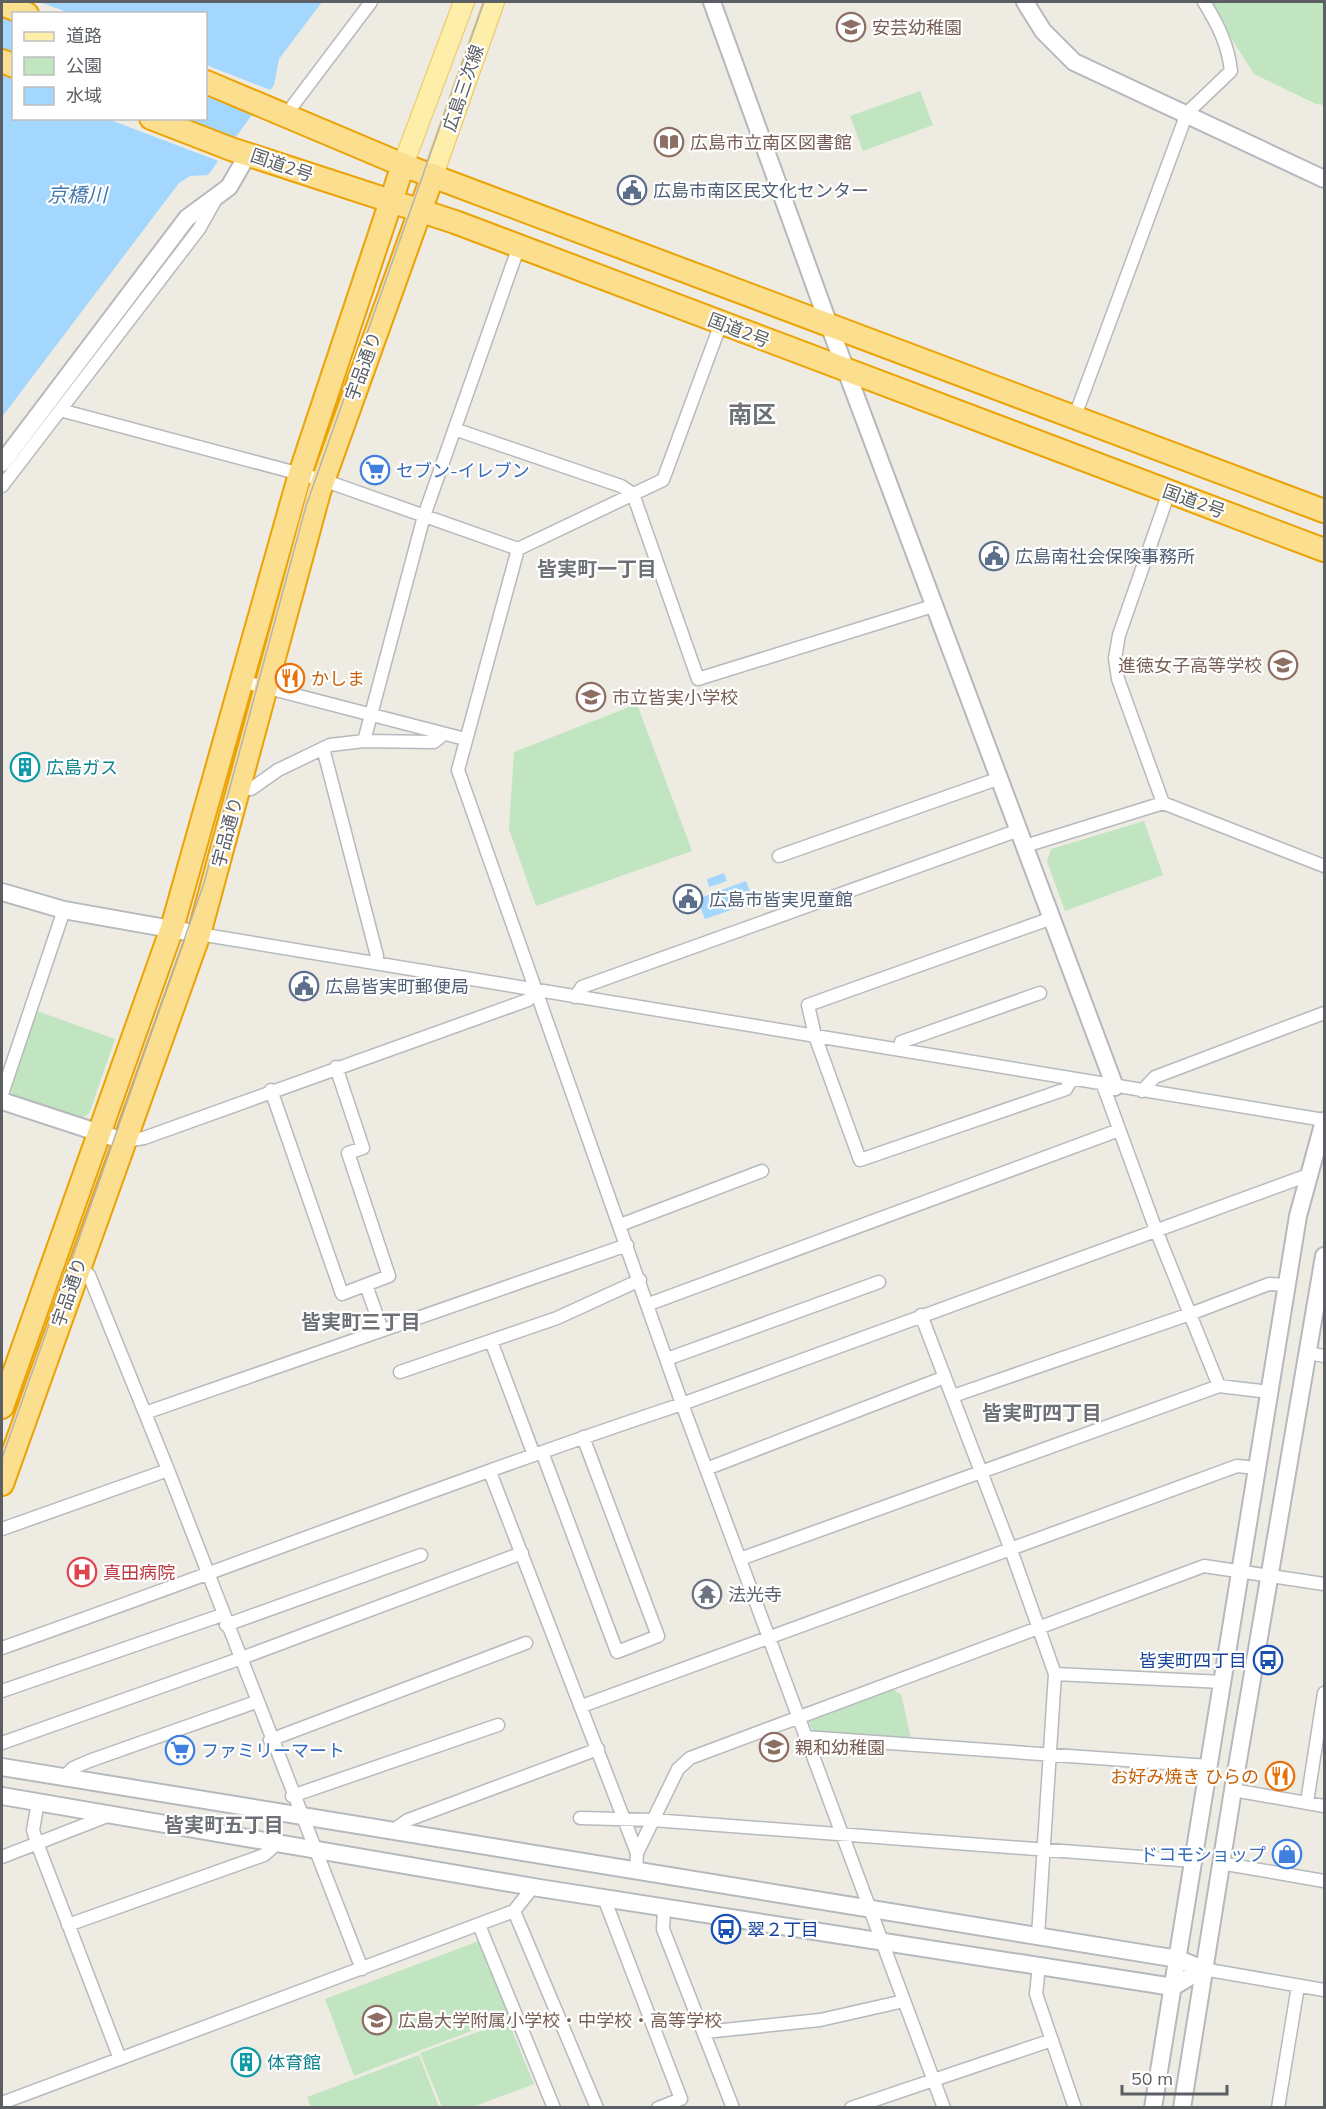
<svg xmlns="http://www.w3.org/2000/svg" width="1326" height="2109" viewBox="0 0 1326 2109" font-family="Mulish,'Noto Sans JP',sans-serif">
	<rect width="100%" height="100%" fill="#eeebe3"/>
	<path fill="#c1e5c0" d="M1208,2H1324V105L1316,104L1254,74Z
		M920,91L933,125L863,151L850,116Z
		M637,704L692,851L536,906L509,829L514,752Z
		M1144,821L1163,875L1065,911L1047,861L1051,849Z
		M37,1011L115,1039L89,1114L78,1119L13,1097L10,1088Z
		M889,1688L901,1694L911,1738L908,1741L820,1734L813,1731L809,1722L811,1718Z
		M479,1941L510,2016L354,2076L325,1999Z
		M508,2021L534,2084L472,2107H442L420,2053Z
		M419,2055L439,2107H311L307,2097Z"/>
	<path fill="#a4d7fd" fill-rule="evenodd" d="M9,2H322L279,59L274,85L208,175L190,176L179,183L2,417V11ZM14,14H206V118H14Z
		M724,873L727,881L709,887L707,879Z
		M746,881L754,902L705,919L697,899Z"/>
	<path fill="#eeebe3" d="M5,2H39L70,13L14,14L13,22L2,17V7Z
		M206,65L273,91L256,116L206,96Z
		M108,119H183L238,140L221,162Z"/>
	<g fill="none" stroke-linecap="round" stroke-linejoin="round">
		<g stroke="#b6b9bd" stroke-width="15">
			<path id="street" d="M285,116L371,2
				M721,323L663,480L518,549L458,770L682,1404L944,2108
				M60,410L323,480L518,549
				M1075,416L1187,113L1231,71C1228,44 1218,25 1204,2
				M457,430L621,486L633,494L698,679L936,605
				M2,486L199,229L216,199
				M1169,492L1119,635L1115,658L1118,679L1163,803L1324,866
				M241,681L465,739
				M364,741L424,516L519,246
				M323,748L377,956L376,963
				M239,788L251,789L278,770L330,745L364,741L434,742L444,734
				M1025,846L1163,803
				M779,856L1000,778
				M1052,918L808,1005L815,1036L860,1160L1066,1089L1071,1080
				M199,934L1324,1120
				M575,997L582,987L1019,830
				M900,1050L901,1042L1040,993
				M1103,1085L1156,1230L1219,1386
				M271,1090L342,1294L389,1276L348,1153L363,1148L336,1067
				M1142,1091L1155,1077L1324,1013
				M2,1094L64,910
				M124,1141L144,1138L528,1000L536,992
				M620,1225L762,1171
				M78,1265L89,1275L168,1470L362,1969
				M366,1285L382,1330
				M649,1304L1119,1130
				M921,1315L1011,1550L1055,1674L1038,1936
				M491,1341L534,1455
				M1308,1353L1324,1356
				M667,1359L879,1282
				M400,1372L557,1318L640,1280
				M953,1396L1190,1314L1269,1284L1287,1285
				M145,1413L627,1245
				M542,1452L617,1652L658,1636L583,1437
				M706,1469L945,1377
				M490,1472L637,1853
				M2,1529L168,1470
				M740,1559L1219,1386L1269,1392
				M226,1625L421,1555
				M2,1648C229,1568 454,1480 682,1404L1311,1174
				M1055,1674L1223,1682
				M2,1691L222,1615
				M582,1706L1237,1466L1257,1468
				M805,1737L1209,1766
				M270,1740L526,1643
				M2,1743L239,1659L522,1553
				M64,1777L73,1768L89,1761L256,1702
				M1233,1790L1324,1806
				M292,1796L498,1725
				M38,1802L33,1830L37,1843L120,2059
				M1307,1802L1324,1693
				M580,1818L653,1820L1194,1861
				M391,1832L408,1820L598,1749
				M2,1857L110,1815
				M1220,1863L1324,1881
				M636,1871L637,1853L678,1769L690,1758L1204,1566L1324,1584
				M604,1898L681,2099L658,2108
				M664,1908L663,1929L733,2108
				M514,1911L597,2108
				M68,1925L264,1855L278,1843
				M479,1925L554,2108
				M1039,1966L1036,1994L1075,2108
				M1203,1969L1324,1990
				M705,2032L820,2020L904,2001
				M2,2103L514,1911L533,1887
				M851,2108L1052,2040
				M1278,2108L1298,1986"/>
		</g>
		<g stroke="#b5b8bd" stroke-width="20">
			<path id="secondary" d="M712,2L829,325L1115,1087
				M1025,2L1043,31L1074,62L1324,179
				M2,463L187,218L229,187L248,154
				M2,892L64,910L199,934
				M2,1101L124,1141
				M2,1767L1178,1959L1203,1969
				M2,1796L533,1887L1173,1987L1203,1969
				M1153,2108L1298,1216L1324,1121
				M1182,2108L1233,1790L1324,1256"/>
		</g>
		<g stroke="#eec45c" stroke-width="22">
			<path id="primary" d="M403,165L464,2
				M433,175L494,2"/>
		</g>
		<g stroke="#eca205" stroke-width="26">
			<path id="highway" d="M2,4L27,14
				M2,61L14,66
				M206,82L403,165L1324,511
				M151,118L231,149L455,222L1324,550
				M2,1407L172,928L300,474L403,165
				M2,1484L199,934L319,492L433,175"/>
		</g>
		<use href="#street" stroke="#fff" stroke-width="12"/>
		<use href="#secondary" stroke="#fff" stroke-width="16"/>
		<use href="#primary" stroke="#fdefa9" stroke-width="20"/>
		<use href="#highway" stroke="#fbde8e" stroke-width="22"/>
		<path stroke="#b2b3b4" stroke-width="1.5" d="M2,1458L204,883L306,506L484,2"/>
	</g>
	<defs>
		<g id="school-ring" transform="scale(1.5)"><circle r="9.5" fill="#fff" stroke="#8d6e63" stroke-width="1.5"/><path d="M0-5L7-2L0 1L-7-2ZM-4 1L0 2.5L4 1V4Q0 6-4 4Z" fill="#8d6e63"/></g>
		<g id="library-ring" transform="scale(1.5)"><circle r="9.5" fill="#fff" stroke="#8d6e63" stroke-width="1.5"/><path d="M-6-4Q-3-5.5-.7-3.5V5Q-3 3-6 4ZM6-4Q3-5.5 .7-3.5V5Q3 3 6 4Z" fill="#8d6e63"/></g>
		<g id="civic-ring" transform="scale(1.5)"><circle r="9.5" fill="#fff" stroke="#5c6f8a" stroke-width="1.5"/><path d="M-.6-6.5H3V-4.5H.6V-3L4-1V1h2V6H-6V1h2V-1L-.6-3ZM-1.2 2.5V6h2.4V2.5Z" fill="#5c6f8a"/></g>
		<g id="supermarket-ring" transform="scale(1.5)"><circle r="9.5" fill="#fff" stroke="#3f7fe0" stroke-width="1.5"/><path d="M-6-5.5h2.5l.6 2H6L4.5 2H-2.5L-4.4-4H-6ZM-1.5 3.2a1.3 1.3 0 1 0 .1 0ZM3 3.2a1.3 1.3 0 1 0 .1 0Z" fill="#3f7fe0"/></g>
		<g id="restaurant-ring" transform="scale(1.5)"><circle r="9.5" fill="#fff" stroke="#e8710a" stroke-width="1.5"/><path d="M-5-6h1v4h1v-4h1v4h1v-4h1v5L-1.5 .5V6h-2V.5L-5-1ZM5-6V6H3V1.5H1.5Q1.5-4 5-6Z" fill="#e8710a"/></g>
		<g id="building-ring" transform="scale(1.5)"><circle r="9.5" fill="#fff" stroke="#0f9aa8" stroke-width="1.5"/><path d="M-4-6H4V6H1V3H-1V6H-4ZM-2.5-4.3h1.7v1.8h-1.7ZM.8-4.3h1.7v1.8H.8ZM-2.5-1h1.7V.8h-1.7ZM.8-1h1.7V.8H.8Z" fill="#0f9aa8"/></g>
		<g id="hospital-ring" transform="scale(1.5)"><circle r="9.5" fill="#fff" stroke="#e0444e" stroke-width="1.5"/><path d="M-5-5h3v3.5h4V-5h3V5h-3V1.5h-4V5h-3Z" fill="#e0444e"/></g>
		<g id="temple-ring" transform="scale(1.5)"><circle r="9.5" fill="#fff" stroke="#6b7280" stroke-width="1.5"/><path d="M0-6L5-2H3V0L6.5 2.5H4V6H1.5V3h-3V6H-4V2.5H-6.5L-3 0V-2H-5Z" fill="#6b7280"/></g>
		<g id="bus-ring" transform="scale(1.5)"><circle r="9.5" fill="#fff" stroke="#1a4fb4" stroke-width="1.5"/><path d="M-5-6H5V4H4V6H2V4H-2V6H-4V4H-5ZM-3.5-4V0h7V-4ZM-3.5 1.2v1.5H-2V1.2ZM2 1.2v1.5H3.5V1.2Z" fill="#1a4fb4"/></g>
		<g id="shop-ring" transform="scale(1.5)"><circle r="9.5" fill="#fff" stroke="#3f7fe0" stroke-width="1.5"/><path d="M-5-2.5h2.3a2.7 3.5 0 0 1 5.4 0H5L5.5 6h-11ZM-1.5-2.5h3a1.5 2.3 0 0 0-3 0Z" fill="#3f7fe0"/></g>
	</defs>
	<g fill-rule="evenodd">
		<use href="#school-ring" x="851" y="27"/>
		<use href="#library-ring" x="669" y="142"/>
		<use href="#civic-ring" x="632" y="190"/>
		<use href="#supermarket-ring" x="375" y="470"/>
		<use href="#civic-ring" x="994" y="556"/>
		<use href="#school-ring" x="1283" y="665"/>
		<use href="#restaurant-ring" x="290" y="678"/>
		<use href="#school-ring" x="591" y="697"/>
		<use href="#building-ring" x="25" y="767"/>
		<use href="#civic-ring" x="688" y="899"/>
		<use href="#civic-ring" x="304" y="986"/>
		<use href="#hospital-ring" x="82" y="1572"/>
		<use href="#temple-ring" x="707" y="1594"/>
		<use href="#bus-ring" x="1268" y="1660"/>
		<use href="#school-ring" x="774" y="1747"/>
		<use href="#supermarket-ring" x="180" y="1750"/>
		<use href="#restaurant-ring" x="1280" y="1776"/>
		<use href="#shop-ring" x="1287" y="1854"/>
		<use href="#bus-ring" x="726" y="1929"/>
		<use href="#school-ring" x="377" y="2020"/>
		<use href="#building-ring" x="246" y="2062"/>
	</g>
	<g text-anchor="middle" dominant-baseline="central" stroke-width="4.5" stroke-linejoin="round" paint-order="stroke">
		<g font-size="18" fill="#785e54" stroke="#fff" text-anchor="start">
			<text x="872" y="27">安芸幼稚園</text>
			<text x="690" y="142">広島市立南区図書館</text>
			<text x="1262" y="665" text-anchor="end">進徳女子高等学校</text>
			<text x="612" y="697">市立皆実小学校</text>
			<text x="795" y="1747">親和幼稚園</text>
			<text x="398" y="2020">広島大学附属小学校・中学校・高等学校</text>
		</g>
		<g font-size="18" fill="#5b5f64" stroke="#fff">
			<text transform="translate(463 88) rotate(-71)">広島三次線</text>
			<text transform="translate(282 165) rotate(19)">国道2号</text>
			<text transform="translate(739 330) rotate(21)">国道2号</text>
			<text transform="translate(363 366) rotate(-70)">宇品通り</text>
			<text transform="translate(1194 501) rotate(20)">国道2号</text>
			<text transform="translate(227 832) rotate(-75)">宇品通り</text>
			<text transform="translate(69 1292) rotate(-71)">宇品通り</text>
		</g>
		<g font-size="18" fill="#4e5e75" stroke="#fff" text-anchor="start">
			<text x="653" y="190">広島市南区民文化センター</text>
			<text x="1015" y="556">広島南社会保険事務所</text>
			<text x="709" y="899">広島市皆実児童館</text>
			<text x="325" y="986">広島皆実町郵便局</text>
		</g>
		<g font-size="18" fill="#366cbe" stroke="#fff" text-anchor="start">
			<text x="396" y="470">セブン-イレブン</text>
			<text x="201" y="1750">ファミリーマート</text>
			<text x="1266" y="1854" text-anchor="end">ドコモショップ</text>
		</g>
		<g font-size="18" fill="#c56008" stroke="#fff" text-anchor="start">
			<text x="311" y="678">かしま</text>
			<text x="1259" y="1776" text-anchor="end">お好み焼き ひらの</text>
		</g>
		<g font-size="18" fill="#0d838f" stroke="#fff" text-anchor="start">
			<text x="46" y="767">広島ガス</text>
			<text x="267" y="2062">体育館</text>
		</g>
		<g font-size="18" fill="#be3a42" stroke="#fff" text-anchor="start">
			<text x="103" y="1572">真田病院</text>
		</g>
		<g font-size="18" fill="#5b616d" stroke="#fff" text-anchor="start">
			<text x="728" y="1594">法光寺</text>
		</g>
		<g font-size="18" fill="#164399" stroke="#fff" text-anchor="end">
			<text x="1247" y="1660">皆実町四丁目</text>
			<text x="747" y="1929" text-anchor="start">翠２丁目</text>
		</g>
		<g font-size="20" font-style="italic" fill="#4278af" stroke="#fff">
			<text x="77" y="194">京橋川</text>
		</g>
		<g font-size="20" font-weight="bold" fill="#6d7176" stroke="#fff">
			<text x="597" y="568">皆実町一丁目</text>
			<text x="361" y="1321">皆実町三丁目</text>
			<text x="1042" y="1412">皆実町四丁目</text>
			<text x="224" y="1824">皆実町五丁目</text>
		</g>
		<g font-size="24" font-weight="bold" fill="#6d7176" stroke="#fff">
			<text x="752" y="414">南区</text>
		</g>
	</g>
	<rect width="1326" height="2109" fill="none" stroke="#5b5f64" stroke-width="6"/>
	<rect x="12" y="12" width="195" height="108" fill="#ffffff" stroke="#bdbfc1" stroke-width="1.5"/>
	<rect x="24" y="32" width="30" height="9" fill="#fdefa9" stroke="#bdbfc1" stroke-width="1.5"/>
	<text x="66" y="42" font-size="18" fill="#5b5f64">道路</text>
	<rect x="24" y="57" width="30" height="18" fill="#c1e5c0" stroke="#bdbfc1" stroke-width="1.5"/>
	<text x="66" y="72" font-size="18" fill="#5b5f64">公園</text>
	<rect x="24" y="87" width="30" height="18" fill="#a4d7fd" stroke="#bdbfc1" stroke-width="1.5"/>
	<text x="66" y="102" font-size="18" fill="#5b5f64">水域</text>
	<path d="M1122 2085v9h105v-9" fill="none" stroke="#5b5f64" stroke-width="3"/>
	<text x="1131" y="2085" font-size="18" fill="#5b5f64" stroke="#ffffff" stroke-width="4.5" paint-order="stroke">50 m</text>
</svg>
